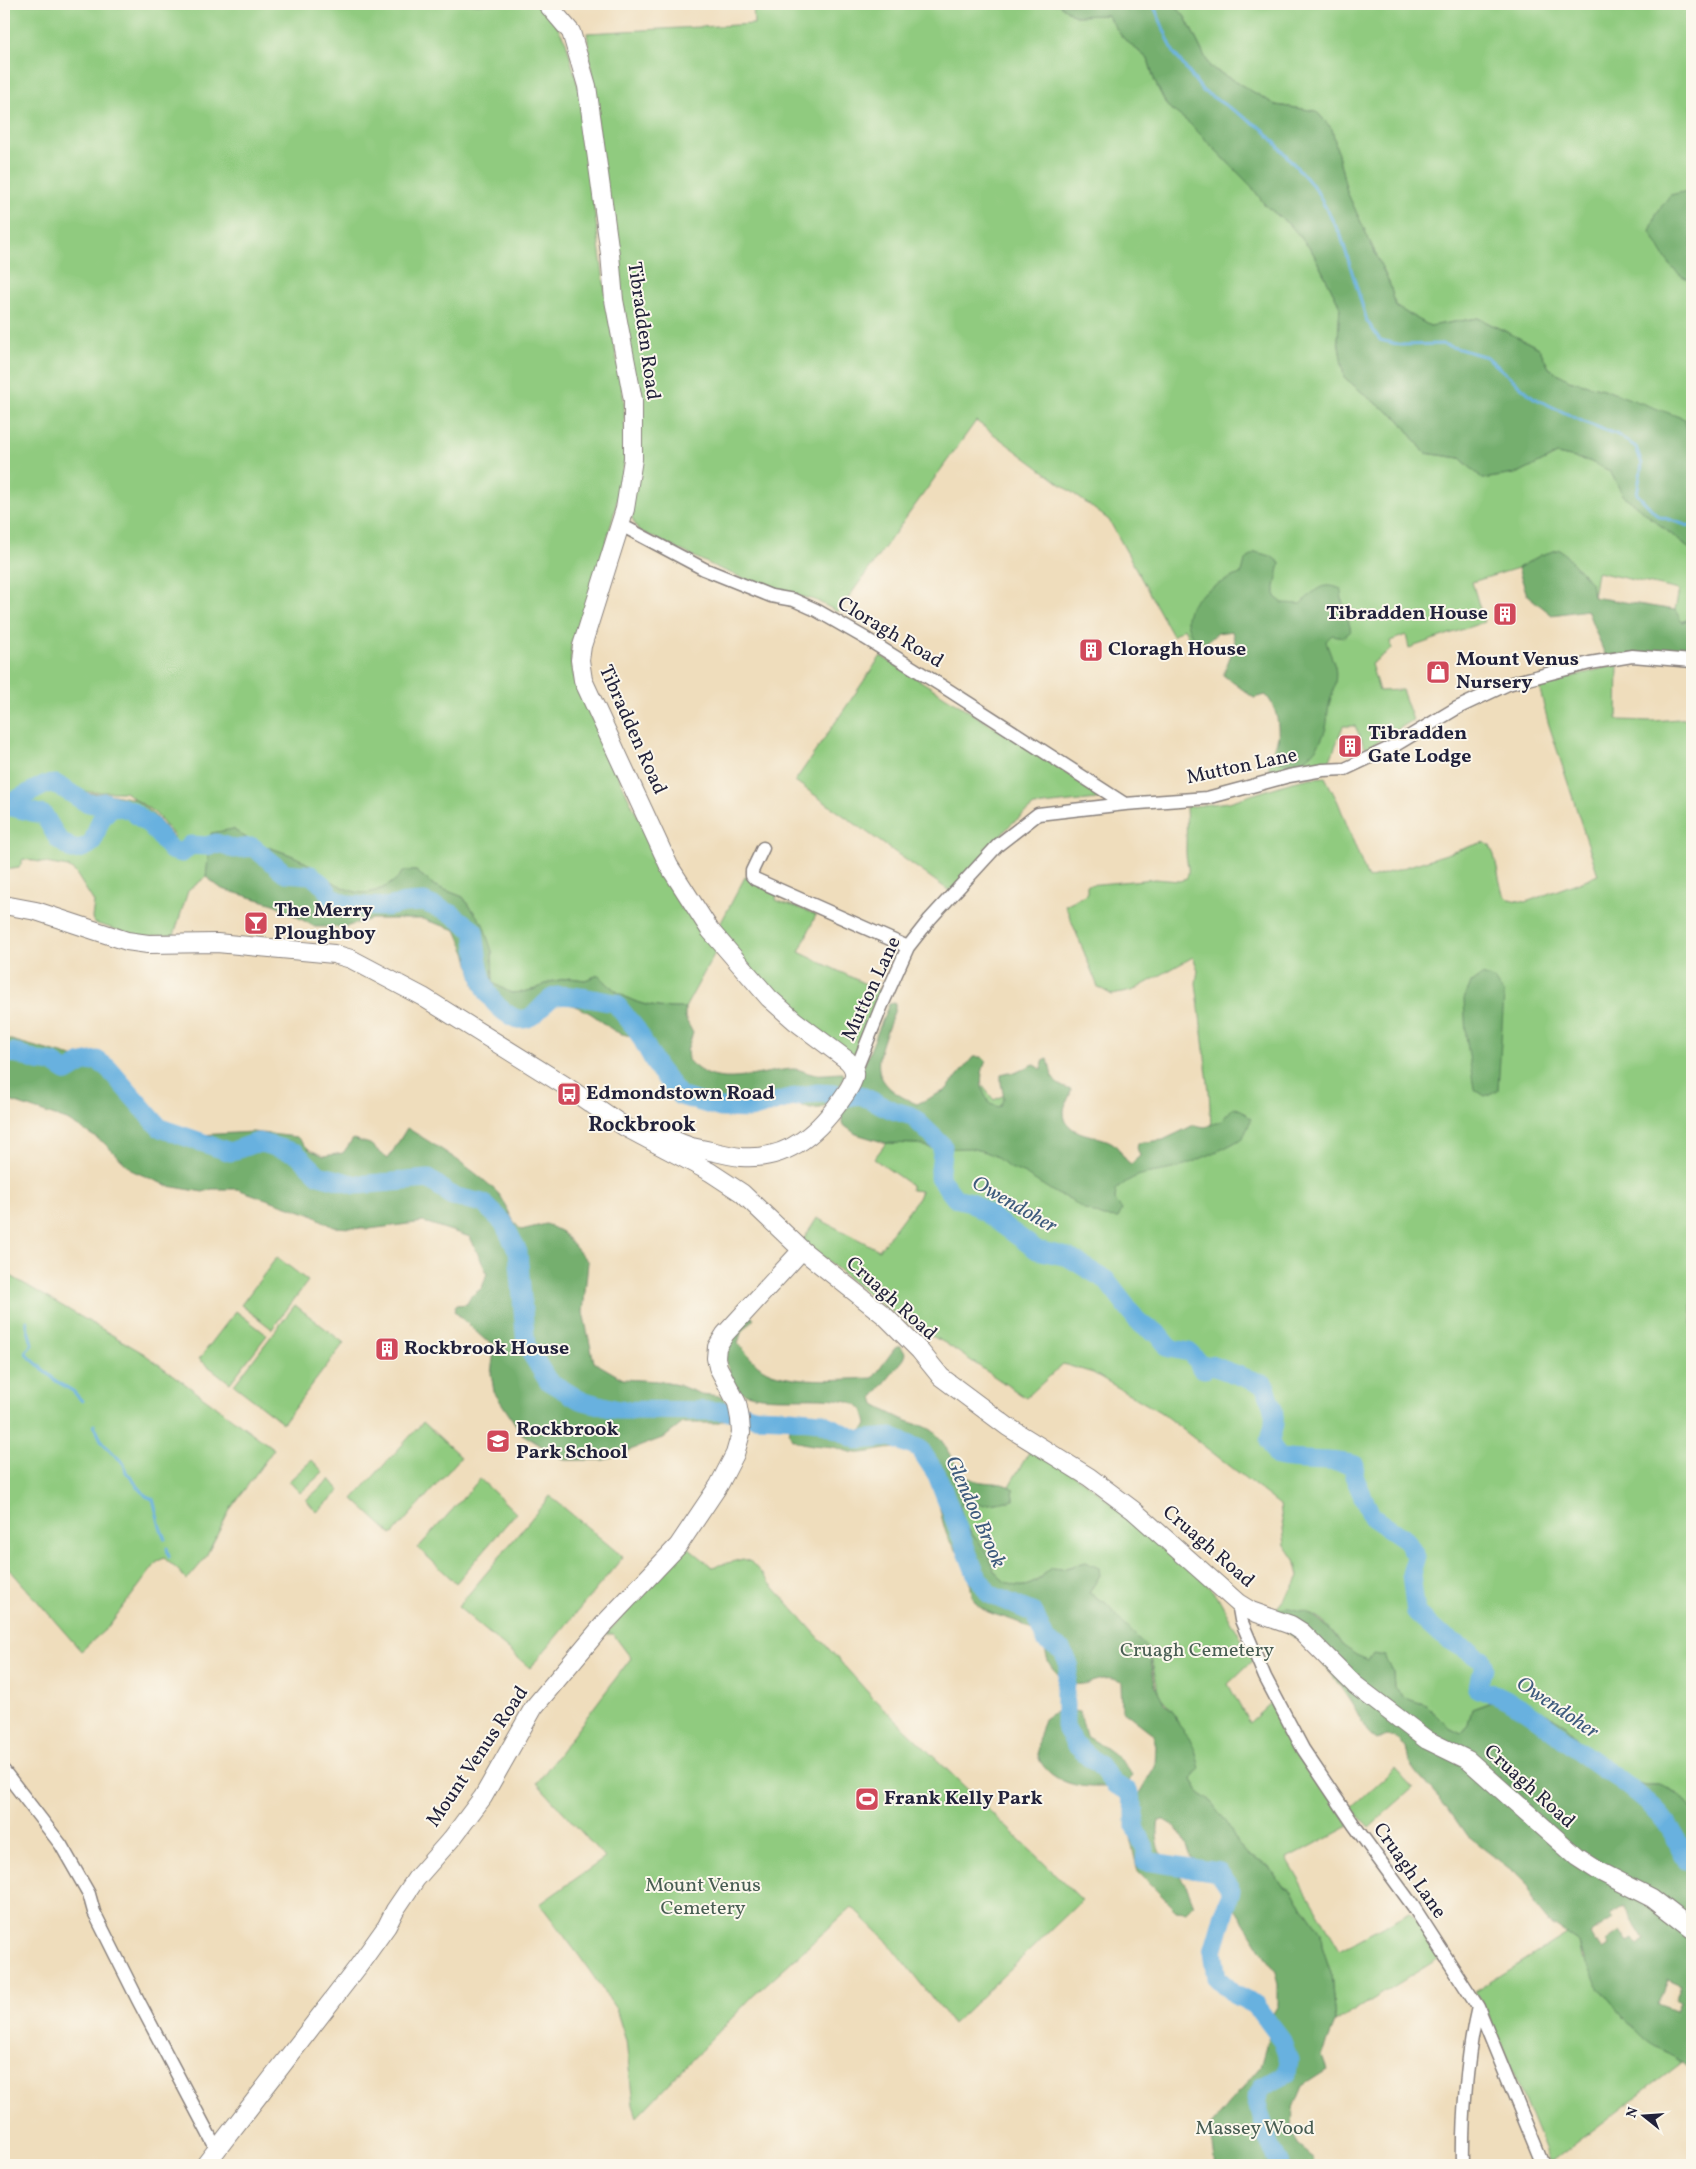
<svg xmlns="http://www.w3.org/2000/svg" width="1696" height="2169" viewBox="0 0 1696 2169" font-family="Vollkorn,serif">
	<rect width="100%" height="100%" fill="#fbf7ec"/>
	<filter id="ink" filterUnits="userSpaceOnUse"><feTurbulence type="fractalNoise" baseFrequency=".02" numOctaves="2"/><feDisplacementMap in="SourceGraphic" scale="10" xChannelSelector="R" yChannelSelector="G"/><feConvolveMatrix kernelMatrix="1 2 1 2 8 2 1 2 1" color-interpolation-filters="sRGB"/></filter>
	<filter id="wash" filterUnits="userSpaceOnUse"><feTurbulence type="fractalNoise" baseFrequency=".0096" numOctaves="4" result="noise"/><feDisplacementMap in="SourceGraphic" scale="20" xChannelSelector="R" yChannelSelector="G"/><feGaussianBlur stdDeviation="1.12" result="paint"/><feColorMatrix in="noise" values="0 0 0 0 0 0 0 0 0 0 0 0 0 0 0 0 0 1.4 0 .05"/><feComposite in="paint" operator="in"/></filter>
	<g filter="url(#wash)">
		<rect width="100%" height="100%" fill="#efddbc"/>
		<path fill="#90cb7f" stroke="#59765d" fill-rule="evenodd" d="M4,4H539L554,21L566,42L582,100L585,141L607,304L624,400L625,458L615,510L597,575L571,645V662L575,681C617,773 657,868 716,951L685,1008C648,1009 624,1003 599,975L585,980L570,978L549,982L536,989L522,992L511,993L493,983L492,951L471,908L463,897L435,886L416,871H403C397,881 392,883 383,888C346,906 323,868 293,856C271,847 253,845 233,829L210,848L206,877L188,891L174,935L138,936L94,923L92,918L94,902L75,872L68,867L23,859L19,868L4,870ZM53,778L85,792H125L155,813L175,837H173L153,814L134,799L104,793L85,794L71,789Z
			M753,4H1058L1075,16L1107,15L1123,38L1148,59L1155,82L1167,106L1189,122L1252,187L1265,205L1292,227L1312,251L1340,306L1338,339L1344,377L1370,399L1399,419L1425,453L1460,458L1483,479L1520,473L1557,454L1589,461L1610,471L1623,495L1692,551V618L1681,622L1675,610L1679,590L1597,572L1593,597L1541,555L1518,568L1472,582L1484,622L1409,648L1406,635L1390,641L1392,649L1371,664L1379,691L1402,690L1413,720L1366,749L1355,726H1343L1329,763L1268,775L1269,767L1284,717L1235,612L1192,645L1184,628L1173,636L1109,520L976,421L838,612L815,600L770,589L718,568L638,530L632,518L629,349L605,184L587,33L754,24Z
			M1174,4H1692V444L1631,400L1603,389L1569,380L1549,368L1539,348L1509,333L1478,318L1430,326L1396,307L1390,285L1347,192L1332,129L1316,111L1276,105L1210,67L1185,17Z
			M881,656L1102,795L1097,799L1034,806L1010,825L951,892L795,781Z
			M1618,664L1617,720L1653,721L1692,718V1811L1677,1793L1659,1785H1645L1629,1781L1610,1771L1602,1764L1564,1724L1513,1694L1472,1709L1468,1725L1461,1733L1449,1727L1427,1705L1404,1698L1394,1687L1393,1672C1376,1664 1357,1658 1344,1647C1339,1642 1337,1636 1332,1631C1318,1614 1297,1607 1276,1609L1293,1588L1299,1576L1295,1560L1285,1545L1280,1505L1160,1412L1093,1373L1063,1364L1026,1398L945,1343L909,1324L870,1296L803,1240L817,1218L879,1250L918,1198L921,1191L911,1190V1185L874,1159L886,1143L918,1144L935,1149L973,1074L994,1100L1045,1075L1061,1139L1117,1170L1146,1157L1212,1143L1209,1091L1196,983L1198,970L1193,957L1132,991L1112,995L1098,987L1065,905L1087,894V885L1155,879L1179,881L1186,879C1191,870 1186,863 1186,852C1186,837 1187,823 1186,807L1229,802L1289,783L1310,778L1325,777L1338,802L1368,879L1484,842L1490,846L1494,855L1502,891L1507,898L1513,900L1526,902L1598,875L1548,722L1539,686Z
			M745,877L777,892L776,900C790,906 802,908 816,915L799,952L880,991L868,1027L854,1057L785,1005L716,932Z
			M277,1257L308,1281L272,1329L241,1305Z
			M4,1272L143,1353L274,1449L231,1508L204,1560L187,1580L178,1570L164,1558L158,1561L107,1628L81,1651L4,1563Z
			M295,1305L344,1343L283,1423L234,1385Z
			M236,1311L267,1335L230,1383L199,1359Z
			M423,1422L461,1457L392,1535L353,1499Z
			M1031,1449L1088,1484L1200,1577L1218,1597L1253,1660L1228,1684L1249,1723L1273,1701L1349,1826L1287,1859L1340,1950L1410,1912L1441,1957L1335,2023L1331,1973L1322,1946L1321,1933L1291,1890L1282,1886L1270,1867L1248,1855L1237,1843L1212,1803L1200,1793L1192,1780L1195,1773L1177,1732L1173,1711L1159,1695L1150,1651L1141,1645L1106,1603L1089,1593L1100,1575L1086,1562L1062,1569L1050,1568C1033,1589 1013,1594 995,1572C991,1567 991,1559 988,1554C982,1544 972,1536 966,1526C963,1520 962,1513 960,1507L963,1501L982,1505L1014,1500L1013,1489L1009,1486Z
			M312,1460L323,1472L300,1493L289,1481Z
			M330,1479L340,1491L317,1512L306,1500Z
			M480,1479L516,1513L456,1583L418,1548Z
			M550,1496L623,1557L530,1668L458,1607Z
			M687,1546L712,1567L743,1559L751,1562L873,1698L1082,1900L953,2024L886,1940L852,1907L753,1996L637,2117L633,2105L626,2041L616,2009L580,1957L540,1904L605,1858L537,1783L631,1658L613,1634H606Z
			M1395,1768L1413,1788L1369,1827L1351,1808Z
			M1567,1934L1579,1942L1582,1958L1649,2042L1674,2054L1684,2061L1550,2163L1496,2030L1482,2002L1474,1992Z"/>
		<path fill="#74af6e" stroke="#4b6854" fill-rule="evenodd" d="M1058,4H1174L1185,17L1210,67L1276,105L1316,111L1332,129L1347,192L1390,285L1396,307L1430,326L1478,318L1539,348L1549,368L1569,380L1603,389L1685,419L1687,439L1692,444V551L1623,495L1610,471L1589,461L1557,454L1520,473L1483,479L1460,458L1425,453L1399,419L1370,399L1344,377L1338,339L1340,306L1312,251L1292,227L1265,205L1252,187L1189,123L1167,106L1155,82L1148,59L1123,38L1107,15L1075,16Z
			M1692,190V280C1671,276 1661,249 1650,232L1656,214L1670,195Z
			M1560,549L1591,583L1593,597L1675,610L1682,622L1692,618V655H1605L1587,610L1552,615L1527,595L1518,568L1541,555Z
			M1255,552L1271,556L1280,563L1275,587V597L1283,603L1300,604C1315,592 1320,580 1341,589C1341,603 1348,617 1351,631L1344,637L1332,635L1326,641C1328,650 1333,659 1335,667C1338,680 1332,693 1329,705C1327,713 1328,721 1326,728C1319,751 1303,769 1278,761C1277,736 1283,716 1266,695L1254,698L1223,675L1235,644L1232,631L1218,633L1205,643L1192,637C1191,633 1187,627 1187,622C1185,596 1222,582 1242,573L1245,561Z
			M233,829C253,845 271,847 293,856C323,868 346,906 383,888C392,883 397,880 403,871H416L435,886L463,897L471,908L483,924L492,951L493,983L511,993L522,992L536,989L549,982L570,978L585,980L599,975C624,1003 648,1009 685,1008V1018L693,1033L687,1050L688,1060C718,1094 758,1070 794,1069C801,1069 806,1073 812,1074C823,1075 833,1073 843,1073L844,1079L829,1103L821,1108L810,1109L794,1103L780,1104L767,1100L725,1111H708L677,1098L663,1089L653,1074L648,1061V1054L635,1036C611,1035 607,1023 588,1012C577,1006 566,1003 555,1000L546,1005L538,1018L527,1024L513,1022L489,1006L475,987L467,955L456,930L422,919H372L345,927H315L274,904L222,889L206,877L211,833Z
			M1482,975L1494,979L1504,994L1498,1090L1485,1096L1474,1089L1466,1036L1464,999L1471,983Z
			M895,1003V1009C879,1055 860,1080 917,1104L946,1090L973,1057H982L986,1061C979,1077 980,1089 990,1104L999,1107L1004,1098L1001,1083V1074L1009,1072L1015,1073L1034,1064L1041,1069L1044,1060L1048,1059C1053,1079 1051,1083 1071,1090C1070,1098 1064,1104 1064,1112C1064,1138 1100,1133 1114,1144C1121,1150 1123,1159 1131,1164L1140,1156L1137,1148L1138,1143L1163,1140L1194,1125L1205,1127L1221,1121L1234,1107L1243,1111L1251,1119C1249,1125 1246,1132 1243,1137C1237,1144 1183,1167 1172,1169C1147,1175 1137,1171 1116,1190L1115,1200L1122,1210L1118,1218L1104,1217L1083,1209L1070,1199L1057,1194L1025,1174L1008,1167L995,1156L982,1151L970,1148L935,1149L918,1144L886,1143L856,1134L842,1124V1112L858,1089L863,1068L889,1004Z
			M4,1038L76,1058L94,1057L108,1059L153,1110L177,1130L200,1135L252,1132L297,1137L310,1150L324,1156L343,1153L353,1139L370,1144L388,1159L407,1128C438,1147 470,1166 496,1191C507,1201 508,1218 521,1230L546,1224L562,1232L588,1262L583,1312L594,1362L623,1379L658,1381L678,1385L701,1394L721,1396L724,1398L730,1418L716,1423H683L665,1437L604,1460H564L522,1434L494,1392L491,1373L495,1344L485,1340L454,1311L456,1305L467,1304L470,1297L482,1288L487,1273L470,1237L424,1222L369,1229L334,1227L310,1214L237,1189H212L203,1192L168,1186L133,1171L103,1142L67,1120L4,1099Z
			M748,1314L754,1319L741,1333L738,1343C747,1354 758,1369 772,1373C801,1383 843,1379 873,1378L895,1348L900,1346L906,1354L904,1359L873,1397L875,1405C886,1411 898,1418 910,1422C919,1426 930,1426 937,1435C949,1448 953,1468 969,1478C983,1486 1000,1479 1013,1489L1014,1500L982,1505L963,1501L960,1507C962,1513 963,1520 966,1526C972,1536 982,1543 988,1554C991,1559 991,1567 995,1572C1013,1594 1034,1589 1050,1568L1063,1569L1086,1562L1099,1568L1100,1575L1089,1593L1106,1603L1125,1625L1149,1649L1155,1685L1164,1703L1174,1712L1179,1725L1189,1737L1195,1749L1200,1769L1195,1773L1192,1780L1200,1793L1212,1803L1227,1823L1237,1843L1248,1855L1270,1867L1282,1886L1291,1890L1321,1933L1322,1946L1331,1973L1335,2023L1322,2056L1327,2070L1302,2086L1293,2108L1292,2131L1299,2146L1315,2159L1313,2165H1216L1210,2126L1260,2067L1268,2039L1267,2024L1278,2005V1985L1275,1972L1210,1869L1191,1857L1184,1839L1174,1826L1164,1820H1158C1155,1832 1158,1852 1166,1862C1170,1867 1176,1871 1180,1876C1187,1885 1190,1895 1194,1905L1187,1912L1177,1911L1138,1872L1127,1825L1131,1807L1155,1766L1156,1746L1153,1734L1122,1710L1121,1682C1099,1671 1089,1691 1066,1682C1064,1681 1060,1676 1058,1674C1044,1661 1049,1656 1041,1641C1040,1638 1036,1635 1034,1633C1017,1614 981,1619 973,1598C970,1589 971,1578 968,1568C963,1556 950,1546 946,1533C938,1509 938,1478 919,1459C900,1441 883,1451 862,1453C850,1454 843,1449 833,1447C818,1445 806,1446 792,1439L789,1433L791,1423C810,1416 839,1432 860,1432L867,1425C866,1420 865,1414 863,1410C847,1386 753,1409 737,1388C733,1383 731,1376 729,1370C716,1343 732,1334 748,1314Z
			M1289,1608L1307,1612L1330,1629L1342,1645L1356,1655L1368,1660L1373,1654L1385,1656L1393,1672L1394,1687L1404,1698L1427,1705L1449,1727L1461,1733L1468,1725L1472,1709L1513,1694L1564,1724L1602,1764L1610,1771L1629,1781L1645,1785H1659L1672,1790L1683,1799L1692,1811V2071C1676,2052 1665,2054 1648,2042C1639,2035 1631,2025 1623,2017C1603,1994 1586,1973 1579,1942L1547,1921L1535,1906L1530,1887L1518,1875L1467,1836L1448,1809L1416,1773L1409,1763L1406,1747L1396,1738L1387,1736L1377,1740C1362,1730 1363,1720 1353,1706C1328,1668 1315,1646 1273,1625L1276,1609ZM1624,1906L1645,1940L1638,1946L1633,1940L1628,1943L1620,1931L1606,1941L1609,1946L1603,1950L1598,1943H1595L1590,1934L1613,1919L1610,1915ZM1667,1979L1681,1985L1675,1999L1680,2001L1676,2011L1657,2004Z
			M1066,1710L1080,1712L1086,1736C1105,1747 1120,1756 1132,1775L1128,1784C1118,1788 1112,1787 1102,1787C1079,1788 1053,1783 1040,1761C1034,1748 1040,1731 1044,1719L1053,1713Z"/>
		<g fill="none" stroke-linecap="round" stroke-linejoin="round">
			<path stroke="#67b1df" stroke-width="3" d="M1153,4L1174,53L1203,91L1263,129L1315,188L1341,236L1367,321L1380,340L1401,345L1442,344L1487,357L1534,398L1586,423L1616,434L1636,447L1642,464L1637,494L1658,516L1692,527
				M27,1321C26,1329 31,1336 32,1345L26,1351L27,1355L56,1381L73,1391L82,1401
				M94,1425L102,1442L124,1464L126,1472L146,1496L153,1499L160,1527L165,1539
				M167,1548L169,1557"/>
			<path stroke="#67b1df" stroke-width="19" d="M4,807H12L44,815L58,839L73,850C100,846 92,835 102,818C104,814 109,810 113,806
				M12,807L14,801L44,785L56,784L85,802L93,804L104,802L130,810L151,826L171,850L182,853L190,845L207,846L216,843L234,849L253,847L285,873L311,875L324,886L331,897L347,905L386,907L405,903L424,902L452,914L474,931C478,961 479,995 506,1013C513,1018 519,1021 528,1018C538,1015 544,1001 554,997C567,992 600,1001 615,1003L637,1030L657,1067L680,1096L720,1108L751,1109L785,1099L817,1093L836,1094L843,1098L860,1095L892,1110L912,1116L943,1146L939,1177L955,1198L971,1202L1037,1250L1068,1257L1106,1280L1140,1324L1157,1333L1169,1348L1189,1352L1197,1360L1201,1368L1205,1369L1210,1365L1265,1385C1273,1409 1279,1417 1269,1441L1278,1457C1304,1463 1329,1458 1355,1465L1354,1476L1372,1517L1406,1540L1416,1557L1411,1574L1416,1613L1438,1633L1482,1659L1485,1668L1480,1676L1478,1689C1519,1698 1551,1730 1584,1755C1610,1774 1638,1791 1660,1815C1671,1827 1679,1845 1688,1860L1692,1862
				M4,1055L13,1052L37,1061L53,1063L67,1072L82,1063L97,1060L108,1068L160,1128L230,1152L258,1142L296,1153L319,1175L356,1185L429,1179L452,1196L483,1203L503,1222L518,1252L526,1345L548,1381L580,1400L618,1410L732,1411L754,1417L780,1418
				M790,1419L820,1422L858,1440L891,1437L920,1449L937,1475L975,1572L989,1594L1034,1613L1046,1641L1062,1651L1069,1664L1065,1692V1726L1075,1744L1100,1766L1114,1784L1128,1791L1135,1811V1827L1146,1850L1145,1861L1219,1872L1231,1890L1213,1951L1217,1978L1234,1994L1255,2005L1282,2041L1289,2060L1287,2074L1262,2087L1256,2099L1267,2138L1280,2165"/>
		</g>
	</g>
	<g filter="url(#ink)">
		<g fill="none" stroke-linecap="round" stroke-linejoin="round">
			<g stroke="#88807c" stroke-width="15">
				<path id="street" d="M621,525L704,569L771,596L794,600L816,610L865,638L950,691L1125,804
					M763,848L752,871V876L755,879L908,947
					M855,1072L882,1005L908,947L930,919L998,845L1038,814L1125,804L1207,798L1289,776L1323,770L1345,769L1392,747L1457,708L1508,684L1590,663L1632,656L1692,661
					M1238,1603L1241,1620L1265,1677L1303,1749L1354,1825L1413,1906L1478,2007L1543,2165
					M4,1771L61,1845L89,1894L94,1912L138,2000L216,2148
					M1463,2165C1462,2119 1467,2052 1478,2007"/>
			</g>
			<g stroke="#88807c" stroke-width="20">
				<path id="secondary" d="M547,4L571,32L587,86L610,254L614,300L633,400V459L625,509L582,646L580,660L583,680L669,866L710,930L769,998L795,1021L847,1060C859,1071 854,1081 846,1093C821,1130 790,1161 741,1157C725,1155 708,1150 692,1147C679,1144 666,1134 653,1134
					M4,905L36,911L127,941L148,944L217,943L334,954L351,959L423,997L564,1085L625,1127L710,1172L742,1193L802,1250L885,1316L920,1351L941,1377L1008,1427L1089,1477L1133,1510L1238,1603L1251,1611L1291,1625L1302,1632L1355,1685L1427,1740L1468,1760L1577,1857L1597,1870L1652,1898L1692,1929
					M205,2165L357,1968L387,1926L395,1910L416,1879L453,1837L483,1797L534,1707L603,1625L678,1546L719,1485L735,1454L741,1433L740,1419L737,1403L718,1367L716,1358L717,1347L725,1334L802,1250"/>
			</g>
			<use href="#street" stroke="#fff" stroke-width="12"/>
			<use href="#secondary" stroke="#fff" stroke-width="18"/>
		</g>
	</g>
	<defs>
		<g id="building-square" transform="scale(1.25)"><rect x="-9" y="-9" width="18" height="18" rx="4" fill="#d1495b" stroke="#fbf7ec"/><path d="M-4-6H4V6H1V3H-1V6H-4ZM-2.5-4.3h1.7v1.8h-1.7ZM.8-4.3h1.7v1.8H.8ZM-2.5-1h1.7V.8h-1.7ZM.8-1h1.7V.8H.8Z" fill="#fff"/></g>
		<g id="shop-square" transform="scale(1.25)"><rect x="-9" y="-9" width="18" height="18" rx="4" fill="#d1495b" stroke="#fbf7ec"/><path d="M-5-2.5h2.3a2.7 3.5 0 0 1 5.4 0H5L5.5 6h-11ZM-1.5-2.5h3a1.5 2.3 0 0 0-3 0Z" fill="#fff"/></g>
		<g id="bar-square" transform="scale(1.25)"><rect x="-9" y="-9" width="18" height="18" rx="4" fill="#d1495b" stroke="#fbf7ec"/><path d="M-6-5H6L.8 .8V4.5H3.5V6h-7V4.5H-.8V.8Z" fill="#fff"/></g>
		<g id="bus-square" transform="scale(1.25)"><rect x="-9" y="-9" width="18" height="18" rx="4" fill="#d1495b" stroke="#fbf7ec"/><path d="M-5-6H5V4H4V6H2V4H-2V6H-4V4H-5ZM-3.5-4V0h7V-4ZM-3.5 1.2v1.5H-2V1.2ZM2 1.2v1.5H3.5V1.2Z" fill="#fff"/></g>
		<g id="school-square" transform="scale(1.25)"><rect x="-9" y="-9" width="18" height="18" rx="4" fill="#d1495b" stroke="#fbf7ec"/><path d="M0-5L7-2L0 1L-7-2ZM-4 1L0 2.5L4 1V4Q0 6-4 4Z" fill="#fff"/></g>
		<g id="stadium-square" transform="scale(1.25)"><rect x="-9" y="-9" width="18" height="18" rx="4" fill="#d1495b" stroke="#fbf7ec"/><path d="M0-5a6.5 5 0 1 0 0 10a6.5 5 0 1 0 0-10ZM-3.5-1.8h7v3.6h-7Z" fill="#fff"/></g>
	</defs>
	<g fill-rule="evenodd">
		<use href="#building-square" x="1505" y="614"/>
		<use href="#building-square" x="1091" y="650"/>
		<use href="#shop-square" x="1438" y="672"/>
		<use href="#building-square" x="1350" y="746"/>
		<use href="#bar-square" x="256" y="923"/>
		<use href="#bus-square" x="569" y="1094"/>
		<use href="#building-square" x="387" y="1349"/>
		<use href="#school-square" x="498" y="1441"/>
		<use href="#stadium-square" x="867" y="1799"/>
	</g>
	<g text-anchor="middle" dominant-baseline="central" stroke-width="4" stroke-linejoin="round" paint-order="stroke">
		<g font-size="20" fill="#22223b" stroke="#fbf7ec">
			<text transform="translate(643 331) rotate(82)">Tibradden Road</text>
			<text transform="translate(890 633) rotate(31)">Cloragh Road</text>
			<text transform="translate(632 730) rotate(66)">Tibradden Road</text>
			<text transform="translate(1242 767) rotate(-12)">Mutton Lane</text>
			<text transform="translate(872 989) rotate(-65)">Mutton Lane</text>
			<text transform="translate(891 1299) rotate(42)">Cruagh Road</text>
			<text transform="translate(1208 1547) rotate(41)">Cruagh Road</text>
			<text transform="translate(478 1757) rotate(-56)">Mount Venus Road</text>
			<text transform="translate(1529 1787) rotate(42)">Cruagh Road</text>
			<text transform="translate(1409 1871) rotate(55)">Cruagh Lane</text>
		</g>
		<g font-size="20" font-weight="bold" fill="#22223b" stroke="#fbf7ec" text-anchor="start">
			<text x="1488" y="614" text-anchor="end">Tibradden House</text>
			<text x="1108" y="650">Cloragh House</text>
			<text x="1456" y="660">Mount Venus<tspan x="1456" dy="23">Nursery</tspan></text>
			<text x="1368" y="734">Tibradden<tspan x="1368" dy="23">Gate Lodge</tspan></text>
			<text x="274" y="911">The Merry<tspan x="274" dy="23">Ploughboy</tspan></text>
			<text x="586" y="1094">Edmondstown Road</text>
			<text x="404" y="1349">Rockbrook House</text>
			<text x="516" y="1430">Rockbrook<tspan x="516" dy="23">Park School</tspan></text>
			<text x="884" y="1799">Frank Kelly Park</text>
		</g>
		<g font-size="20" fill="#485d53" stroke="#fbf7ec">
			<text x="1197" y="1651">Cruagh Cemetery</text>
			<text x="703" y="1886">Mount Venus<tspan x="703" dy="23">Cemetery</tspan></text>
			<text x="1255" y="2129">Massey Wood</text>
		</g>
		<g font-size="21" font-weight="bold" fill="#22223b" stroke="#fbf7ec">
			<text x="642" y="1125">Rockbrook</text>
		</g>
		<g font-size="21" font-style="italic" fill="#3e5b7d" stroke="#fbf7ec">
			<text transform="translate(1014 1205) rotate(30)">Owendoher</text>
			<text transform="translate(975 1512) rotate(66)">Glendoo Brook</text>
			<text transform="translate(1557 1708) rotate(34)">Owendoher</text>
		</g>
	</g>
	<rect width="1696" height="2169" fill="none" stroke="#fbf7ec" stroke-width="20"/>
	<g transform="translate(1644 2116) rotate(287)" stroke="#fbf7ec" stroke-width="4" paint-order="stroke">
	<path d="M0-4L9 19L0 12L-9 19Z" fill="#22223b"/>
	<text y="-8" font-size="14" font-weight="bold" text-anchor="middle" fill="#22223b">N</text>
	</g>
</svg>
